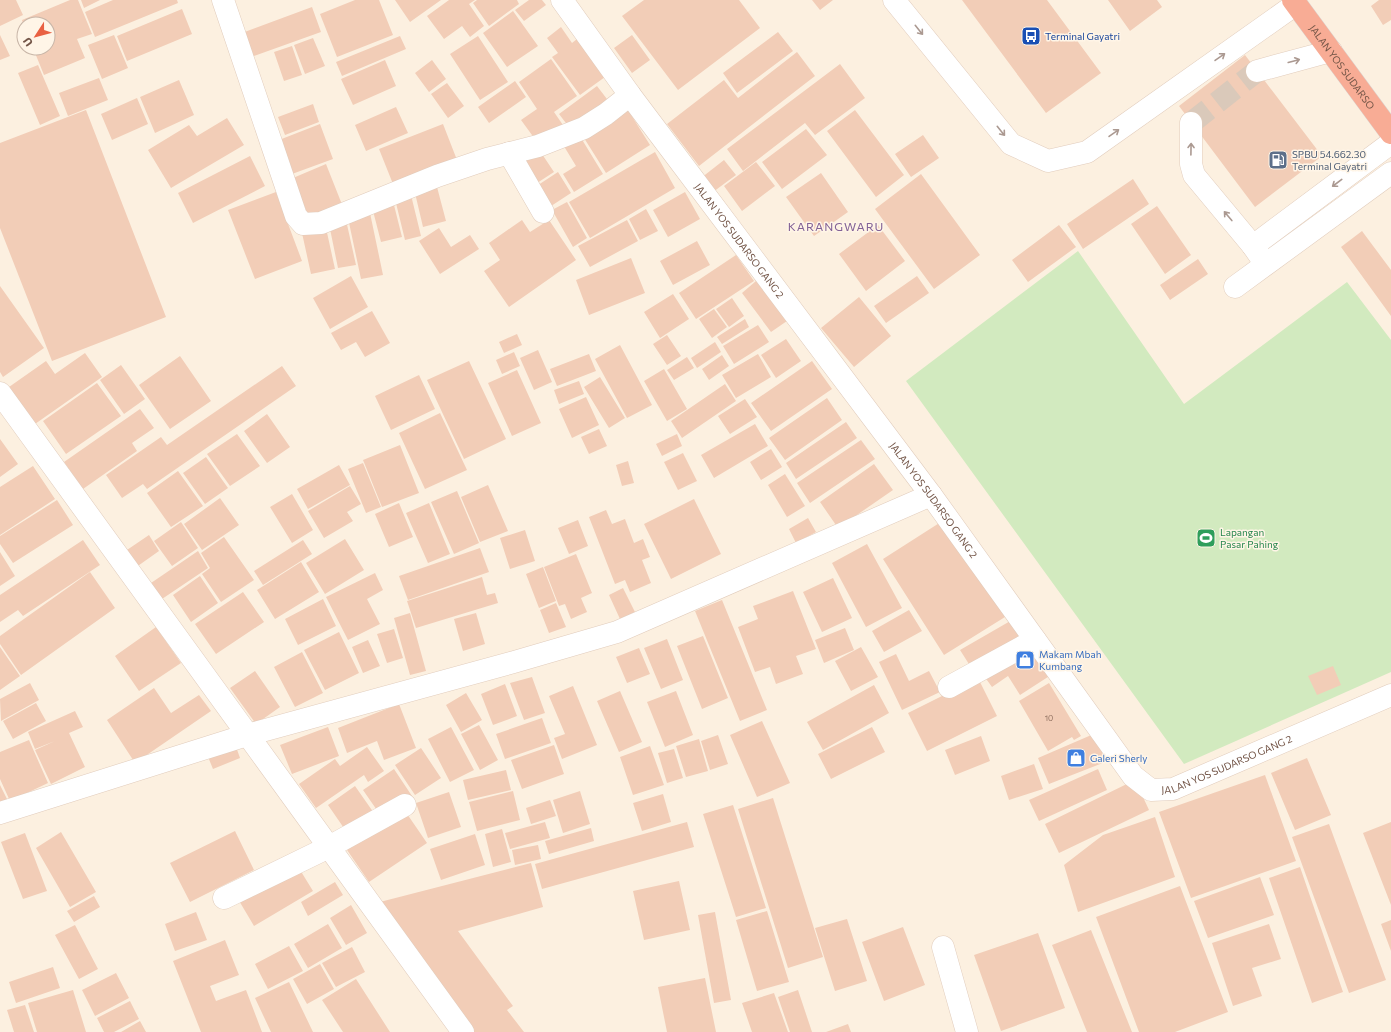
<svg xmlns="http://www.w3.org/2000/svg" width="1391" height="1032" viewBox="0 0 1391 1032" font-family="Commissioner,sans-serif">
	<rect width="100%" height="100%" fill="#fcf0e0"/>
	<path fill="#d2eabf" d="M1078,251L1184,404L1347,282L1391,340V672L1184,764L906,381Z"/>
	<path fill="#f2cdb7" d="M0,0H16L23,15L0,26Z
		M70,0H78L92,34L77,39L85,58L44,75L33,48H48V24H23L22,20Z
		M81,0H100L84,8Z
		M113,0H177L178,3L95,37L85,12Z
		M355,0H379L393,35L337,57L320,14Z
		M395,0H441L410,22Z
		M449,0H475L469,4L484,26L470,37L462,26L444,39L427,16Z
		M477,0H517L519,4L489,26L473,3Z
		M529,0H542L546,5L524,21L515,10Z
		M644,0H739L760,28L678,90L622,16Z
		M812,0H833L820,10Z
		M962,0H1047L1101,73L1046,113Z
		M1108,0H1157L1162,7L1130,31Z
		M1379,0H1391V20L1383,25L1371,6Z
		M312,7L321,32L251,57L242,33Z
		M182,9L192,34L127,61L117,36Z
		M513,11L538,46L507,67L483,33Z
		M561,27L572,43L577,39L605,77L580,95L552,57L558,53L547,38Z
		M778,32L793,51L737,93L723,73Z
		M0,35L10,56L0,60Z
		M114,35L128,68L102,79L88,45Z
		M632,35L650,60L632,73L614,48Z
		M400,36L406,49L342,76L336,62Z
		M478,36L508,82L480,100L450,54Z
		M313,38L325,66L305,74L294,45Z
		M292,46L302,75L284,81L274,52Z
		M797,52L815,76L699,166L667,124L724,80L738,98Z
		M1245,55L1322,156L1255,207L1179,106Z
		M551,59L577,96L554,112L565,128L540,146L521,120L537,109L519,82Z
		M385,60L396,86L353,105L341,79Z
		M432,60L446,79L429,92L415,73Z
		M840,64L865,98L815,135L805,123L743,171L727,149Z
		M38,65L60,116L40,125L18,73Z
		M99,78L108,100L68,116L59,93Z
		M179,80L194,115L155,133L140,97Z
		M515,81L526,97L489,123L478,107Z
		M447,83L464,106L448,118L431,94Z
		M597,86L610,103L572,131L559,114Z
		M137,98L148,124L112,140L101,114Z
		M313,104L319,122L285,135L278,117Z
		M396,107L408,133L366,151L355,125Z
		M86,110L166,317L52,361L0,228V143Z
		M628,110L650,145L606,173L584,138Z
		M855,110L904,175L876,197L827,131Z
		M227,118L244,145L171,188L148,150L189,125L197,136Z
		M320,124L333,159L292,174L279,140Z
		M443,124L457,160L393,184L379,149Z
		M806,129L827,155L782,189L762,162Z
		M578,133L603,174L574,192L563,174L576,166L562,143Z
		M923,135L939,158L911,177L895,154Z
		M538,148L554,172L534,185L519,160Z
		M655,152L675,188L590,238L569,202Z
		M250,156L265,186L193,223L178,193Z
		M724,160L736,175L713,192L701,178Z
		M756,162L775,186L742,211L724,186Z
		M326,164L343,207L310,220L293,178Z
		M558,172L571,193L545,210L532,189Z
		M821,173L848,212L814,236L786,197Z
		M921,174L980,255L934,289L875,209Z
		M1133,179L1149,204L1083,249L1067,224Z
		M437,187L446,221L423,227L415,193Z
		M276,192L302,261L255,279L228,210Z
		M685,192L700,219L668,237L653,210Z
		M411,195L421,236L405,240L395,199Z
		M393,201L402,237L381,242L372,207Z
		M567,202L587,238L573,247L552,210Z
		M1157,206L1191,255L1165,274L1131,224Z
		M646,209L658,231L640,240L629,219Z
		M370,213L383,275L361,279L348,218Z
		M346,220L356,265L338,268L329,224Z
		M522,220L530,232L549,220L576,260L509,307L484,271L500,260L489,243Z
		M627,220L638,241L590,267L578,246Z
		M878,225L905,261L866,291L839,254Z
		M1059,225L1076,247L1028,282L1012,260Z
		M326,228L335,269L311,274L302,233Z
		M439,228L451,247L470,235L479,249L440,274L419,241Z
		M1362,231L1391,270V316L1341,247Z
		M697,241L710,265L673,285L660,261Z
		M736,255L754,281L696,319L679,293Z
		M631,258L645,293L589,315L576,280Z
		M1198,259L1208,274L1170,300L1160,285Z
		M351,276L368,307L330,329L313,298Z
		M917,276L929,293L886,323L874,306Z
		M756,281L787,321L771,332L742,293Z
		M0,286L44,348L3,377L0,372Z
		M673,294L689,319L660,338L644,312Z
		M859,297L891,336L854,367L821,328Z
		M732,298L744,316L729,327L716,309Z
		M714,309L727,327L712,338L699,319Z
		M372,311L390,343L365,357L356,342L341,350L331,333Z
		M745,319L749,327L722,344L717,337Z
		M758,325L769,342L734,364L723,346Z
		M517,334L522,345L504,353L499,342Z
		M667,335L681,356L667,365L653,344Z
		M786,339L801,361L776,378L761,355Z
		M715,342L721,352L697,368L691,358Z
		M620,345L652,405L627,418L595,359Z
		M538,350L552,382L534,390L520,358Z
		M514,352L520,366L502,374L496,360Z
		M85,353L102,377L35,424L9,387L46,361L55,374Z
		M589,354L596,371L557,386L550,369Z
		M758,354L771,377L736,398L722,375Z
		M722,355L729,366L709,380L702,369Z
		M180,356L211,401L170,429L139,385Z
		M687,357L694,368L674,380L667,370Z
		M469,361L506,439L464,459L427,380Z
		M812,361L832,389L771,431L751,403Z
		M121,365L145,399L124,414L100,380Z
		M282,366L296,386L147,489L143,484L122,498L106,475L161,437L167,445Z
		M664,369L687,409L667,421L644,381Z
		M517,370L541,423L512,436L488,383Z
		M419,375L435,409L391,430L375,396Z
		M600,377L625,418L609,428L584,387Z
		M579,381L584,394L559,404L554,390Z
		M97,383L121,416L66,454L43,421Z
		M725,384L736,401L682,438L671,421Z
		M586,397L599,425L572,438L559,409Z
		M827,398L842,420L785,460L769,438Z
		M745,399L757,417L730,434L718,416Z
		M140,409L154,428L132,443L137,451L83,489L64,462Z
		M440,413L467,470L425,489L399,433Z
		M267,414L290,447L267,463L244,431Z
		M846,422L857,438L796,479L786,463Z
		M755,424L768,446L714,478L701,455Z
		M599,429L607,446L589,454L581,437Z
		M237,434L260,466L230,486L207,454Z
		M677,434L682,446L662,456L656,444Z
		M0,439L18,464L0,477Z
		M861,440L875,459L810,503L797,483Z
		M400,445L419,493L382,507L363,460Z
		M771,449L782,467L761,480L750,462Z
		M683,453L697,481L678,490L664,462Z
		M206,457L228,488L205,504L183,473Z
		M628,461L634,483L622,486L616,465Z
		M363,463L381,507L366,513L348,469Z
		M874,464L893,490L838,528L820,502Z
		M339,465L350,485L308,509L297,489Z
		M33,466L55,499L0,535V487Z
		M178,471L203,506L171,527L147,493Z
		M785,474L805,506L787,517L768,485Z
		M488,485L508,531L480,542L461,497Z
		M350,486L361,504L347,512L353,521L324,538L308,511Z
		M457,491L479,543L454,554L431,502Z
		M292,494L313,530L292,543L270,507Z
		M220,498L239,525L202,550L184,524Z
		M694,499L721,554L671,579L644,524Z
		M57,500L73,525L13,563L0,544V536Z
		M399,503L413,537L389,547L375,514Z
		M429,503L450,554L428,563L406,513Z
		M606,510L612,524L625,519L634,543L643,539L650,557L642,560L651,583L630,592L625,580L615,584L589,517Z
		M808,518L816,532L796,543L789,529Z
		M578,520L588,546L569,554L558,528Z
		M944,520L1005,617L944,655L883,559Z
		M181,522L198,548L172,566L154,541Z
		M525,530L535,561L510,569L500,538Z
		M149,535L159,551L135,568L124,552Z
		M224,537L254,580L221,602L202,574L210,568L201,553Z
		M345,539L364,570L325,594L306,563Z
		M83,540L100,565L23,616L18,610L0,622V595Z
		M303,540L312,554L263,585L254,571Z
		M867,544L902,608L866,627L832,563Z
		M480,548L489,572L408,600L399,576Z
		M198,551L208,568L162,599L151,583Z
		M0,552L15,576L0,586Z
		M576,554L592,593L581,598L587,612L571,619L565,604L559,606L544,567Z
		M301,562L319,592L275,619L257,590Z
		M543,567L556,601L539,608L526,574Z
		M90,572L115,608L21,675L0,644V636Z
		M375,573L383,590L367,599L380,624L348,640L326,597Z
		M200,576L218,603L191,622L173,595Z
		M482,577L487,595L495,593L498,603L416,628L407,601Z
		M833,578L852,618L822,632L803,592Z
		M623,588L635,612L620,619L609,595Z
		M793,591L816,649L796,656L803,674L776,684L770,667L755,672L738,627L758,619L753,606Z
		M243,592L264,622L216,654L195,624Z
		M323,599L336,626L298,645L285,619Z
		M722,600L767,710L740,721L695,611Z
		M556,603L566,627L549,633L540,610Z
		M909,610L922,631L884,652L872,631Z
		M410,613L426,671L410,675L394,618Z
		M476,613L485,644L463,651L454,619Z
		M1012,620L1025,642L974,672L960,650Z
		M156,627L181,663L139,691L115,656Z
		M845,628L854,650L824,663L815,640Z
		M394,629L403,658L387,663L377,634Z
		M339,632L359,673L325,690L304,650Z
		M703,636L728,698L702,709L677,646Z
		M667,639L683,680L661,689L644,648Z
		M368,640L380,666L363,673L352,647Z
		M1032,646L1051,675L1020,695L1008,676L992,687L984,676Z
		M0,647L20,676L0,690Z
		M861,647L878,677L851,691L835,661Z
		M639,648L650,674L627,683L616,657Z
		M302,652L323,693L295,707L274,667Z
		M896,654L909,681L929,671L940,692L902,710L879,662Z
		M1333,666L1341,685L1317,695L1308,676Z
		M255,671L280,707L256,724L230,688Z
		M532,677L545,713L524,720L510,683Z
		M978,678L997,716L927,751L908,713Z
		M30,683L39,700L1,721L0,699Z
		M1049,683L1081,736L1074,740L1072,737L1048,751L1019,701Z
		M505,684L517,716L493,725L481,694Z
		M874,685L889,713L823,750L807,722Z
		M573,686L597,745L562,759L554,738L565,734L549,696Z
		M154,688L171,713L199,695L211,711L135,763L107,720Z
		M620,691L642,742L619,752L597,701Z
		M676,691L693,735L665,747L647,702Z
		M466,693L482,720L461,732L446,705Z
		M36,703L46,721L13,739L3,721Z
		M399,704L416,748L384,760L377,741L347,753L338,728Z
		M75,711L83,727L69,733L85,767L51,784L35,750L55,741L35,749L28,732Z
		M542,718L551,743L505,759L496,734Z
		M762,721L790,783L757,797L730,735Z
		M479,725L498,760L480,770L461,734Z
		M328,727L339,756L292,774L280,745Z
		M451,727L474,770L450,782L428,739Z
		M872,727L885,752L831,779L818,754Z
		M1096,733L1113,759L1049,784L1038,758Z
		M718,735L728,764L710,770L701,741Z
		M981,736L990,761L955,775L945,750Z
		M699,739L708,771L686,777L676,746Z
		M29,740L48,783L10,801L0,779V752Z
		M234,741L240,758L213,769L206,752Z
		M554,745L564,774L522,789L511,760Z
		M650,746L664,785L633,795L620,757Z
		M367,747L384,771L368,782L364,775L316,808L299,784L335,759L340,766Z
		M421,748L441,778L415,795L395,765Z
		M674,749L683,778L667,783L658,753Z
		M1307,758L1331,815L1295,830L1271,773Z
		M1034,764L1043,789L1009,800L1001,776Z
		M394,769L412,796L381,816L363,790Z
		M1098,769L1107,790L1039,821L1029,800Z
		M506,770L511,790L468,800L463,780Z
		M1265,775L1296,861L1191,898L1159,812Z
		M1135,780L1149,810L1059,853L1045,824Z
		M0,785L7,799L0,803Z
		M355,786L376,816L348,834L328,805Z
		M513,791L520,820L477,831L469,802Z
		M580,791L590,824L563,833L553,800Z
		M449,792L461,827L428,838L416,803Z
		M663,794L671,822L642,831L633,803Z
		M773,798L823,957L788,968L738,809Z
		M550,800L556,816L531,824L526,808Z
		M733,805L766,908L736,917L703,814Z
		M403,808L427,843L369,882L345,847Z
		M1155,817L1175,877L1078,912L1064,865L1103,835Z
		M545,822L550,838L510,849L505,833Z
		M687,822L694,847L542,889L535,864Z
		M1391,822V905L1363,833Z
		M1329,824L1386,980L1349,993L1292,837Z
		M591,828L594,841L549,854L545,841Z
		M502,829L511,862L493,867L485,834Z
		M235,831L254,870L190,902L170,863Z
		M61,832L96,892L70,907L36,848Z
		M25,833L47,891L23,899L1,842Z
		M475,834L485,865L441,880L430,849Z
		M538,845L541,859L515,865L512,850Z
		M531,863L543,907L458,931L513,1006L507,1010L524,1032H469L376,903Z
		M297,865L313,891L254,926L238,899Z
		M1300,867L1343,992L1312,1003L1269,878Z
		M1260,877L1274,915L1208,938L1194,901Z
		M679,881L690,930L644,940L633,891Z
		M335,882L343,895L308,916L301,902Z
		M1180,886L1228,1012L1175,1032H1139L1096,917Z
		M94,896L100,907L74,922L67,911Z
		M351,905L367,933L346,945L330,918Z
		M767,911L789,982L757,991L736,920Z
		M196,912L207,940L175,951L165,924Z
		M715,912L731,1000L714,1003L698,915Z
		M847,919L867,981L835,991L815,928Z
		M1391,920V951L1381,924Z
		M328,924L342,948L308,968L294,944Z
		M1269,924L1281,959L1252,968L1262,996L1233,1006L1212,943Z
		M75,925L98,969L79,979L55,935Z
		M903,927L925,985L884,1001L862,942Z
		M1091,930L1132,1032H1087L1052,945Z
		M1038,933L1065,1008L1001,1031L974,955Z
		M225,940L239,975L210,986L216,1001L246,990L262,1032H201L173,961Z
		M289,946L303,971L268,989L255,964Z
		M352,947L365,972L336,987L322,963Z
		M320,964L334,989L307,1004L293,979Z
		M53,967L60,988L16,1003L9,982Z
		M116,973L129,998L95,1016L82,990Z
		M705,978L716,1032H667L658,987Z
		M356,979L390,1032H343L322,1000Z
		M289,982L313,1032H271L255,998Z
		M73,990L86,1032H37L28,1003Z
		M798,990L812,1032H790L778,997Z
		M774,993L788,1032H752L742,1003Z
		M130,1001L139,1019L114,1032H104L97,1018Z
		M25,1005L34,1032H14L7,1010Z
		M140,1021L146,1032H121Z
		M848,1024L851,1032H826Z"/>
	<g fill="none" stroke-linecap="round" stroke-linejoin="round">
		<path stroke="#dac9ba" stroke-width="22" stroke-dasharray="22 11" stroke-linecap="butt" d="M1191,123L1257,71"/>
		<g stroke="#e1ccbc" stroke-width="23">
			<g id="minor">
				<path d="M223,0L296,216L303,224L321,223L437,176L487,159L538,146L584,128L606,114L630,95"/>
				<path id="s1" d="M562,0L630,95L931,495L1133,776L1151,790L1173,789L1391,695"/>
				<path d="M894,0L1011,144L1048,161L1087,152L1296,4"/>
				<path d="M1257,71L1331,51"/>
				<path d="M1191,123V164L1194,175L1253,246L1262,259"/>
				<path d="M509,153L543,212"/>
				<path d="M1253,246L1391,143"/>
				<path d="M1235,287L1391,173"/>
				<path d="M0,393L463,1032"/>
				<path d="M949,687L1035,640"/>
				<path d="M0,813L247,735L514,662L617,632L931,495"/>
				<path d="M224,898L329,847L405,805"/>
				<path d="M943,947L967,1032"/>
			</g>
		</g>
		<g stroke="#dbd3cf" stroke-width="23">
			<g id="highway">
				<path id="s2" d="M1293,0L1391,133"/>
			</g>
		</g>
		<use href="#minor" stroke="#fff" stroke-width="22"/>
		<use href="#highway" stroke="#f8ac95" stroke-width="22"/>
	</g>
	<defs><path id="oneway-shaft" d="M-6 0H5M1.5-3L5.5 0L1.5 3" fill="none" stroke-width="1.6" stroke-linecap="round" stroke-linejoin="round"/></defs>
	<g stroke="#ab9991">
		<use href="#oneway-shaft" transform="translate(919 30) rotate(51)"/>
		<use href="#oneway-shaft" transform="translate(1220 57) rotate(-35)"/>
		<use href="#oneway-shaft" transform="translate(1294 61) rotate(-15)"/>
		<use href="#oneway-shaft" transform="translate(1001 131) rotate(51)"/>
		<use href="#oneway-shaft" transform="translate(1114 133) rotate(-35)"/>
		<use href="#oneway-shaft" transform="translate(1191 149) rotate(-89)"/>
		<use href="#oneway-shaft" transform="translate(1337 183) rotate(143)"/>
		<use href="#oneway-shaft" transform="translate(1228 216) rotate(-130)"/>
	</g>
	<defs>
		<g id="bus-square" transform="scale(1)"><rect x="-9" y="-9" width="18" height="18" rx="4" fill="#1a4fb4" stroke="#fff5e7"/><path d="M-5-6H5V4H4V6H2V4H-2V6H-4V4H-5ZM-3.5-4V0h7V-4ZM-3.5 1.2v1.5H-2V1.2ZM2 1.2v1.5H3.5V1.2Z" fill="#fff"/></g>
		<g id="fuel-square" transform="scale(1)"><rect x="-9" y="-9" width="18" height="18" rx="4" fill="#5c6f8a" stroke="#fff5e7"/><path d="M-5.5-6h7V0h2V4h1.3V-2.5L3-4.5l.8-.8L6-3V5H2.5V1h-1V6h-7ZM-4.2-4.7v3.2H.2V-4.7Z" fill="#fff"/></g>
		<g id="stadium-square" transform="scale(1)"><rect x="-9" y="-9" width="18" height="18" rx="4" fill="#2e9e5b" stroke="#fff5e7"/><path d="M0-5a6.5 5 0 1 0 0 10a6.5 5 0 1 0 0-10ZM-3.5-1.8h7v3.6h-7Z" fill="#fff"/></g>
		<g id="shop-square" transform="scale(1)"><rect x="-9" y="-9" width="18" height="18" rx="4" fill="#3f7fe0" stroke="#fff5e7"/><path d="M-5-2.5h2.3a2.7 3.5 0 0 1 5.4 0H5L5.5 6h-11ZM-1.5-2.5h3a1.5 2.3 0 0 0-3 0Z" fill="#fff"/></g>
	</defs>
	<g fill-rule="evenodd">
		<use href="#bus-square" x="1031" y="36"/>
		<use href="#fuel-square" x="1278" y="160"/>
		<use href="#stadium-square" x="1206" y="538"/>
		<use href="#shop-square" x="1025" y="660"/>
		<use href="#shop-square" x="1076" y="758"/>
	</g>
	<g text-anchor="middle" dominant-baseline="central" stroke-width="3" stroke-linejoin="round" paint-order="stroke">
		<g font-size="8" fill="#937363">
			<text x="1049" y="718">10</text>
		</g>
		<g font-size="10" fill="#164399" stroke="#fff5e7" text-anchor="start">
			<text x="1045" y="36">Terminal Gayatri</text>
		</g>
		<g font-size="10" fill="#735547" stroke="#fff5e7">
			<text stroke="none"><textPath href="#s2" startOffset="83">JALAN YOS SUDARSO</textPath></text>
			<text stroke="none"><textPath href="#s1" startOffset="299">JALAN YOS SUDARSO GANG 2</textPath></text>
			<text stroke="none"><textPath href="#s1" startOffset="623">JALAN YOS SUDARSO GANG 2</textPath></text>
			<text stroke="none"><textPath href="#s1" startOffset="1067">JALAN YOS SUDARSO GANG 2</textPath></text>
		</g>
		<g font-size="10" fill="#4e5e75" stroke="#fff5e7" text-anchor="start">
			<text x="1292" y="154">SPBU 54.662.30<tspan x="1292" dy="12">Terminal Gayatri</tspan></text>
		</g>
		<g font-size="10" fill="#27864d" stroke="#fff5e7" text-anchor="start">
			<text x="1220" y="532">Lapangan<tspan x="1220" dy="12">Pasar Pahing</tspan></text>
		</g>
		<g font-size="10" fill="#366cbe" stroke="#fff5e7" text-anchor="start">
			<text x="1039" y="654">Makam Mbah<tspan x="1039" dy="12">Kumbang</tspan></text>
			<text x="1090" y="758">Galeri Sherly</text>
		</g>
		<g font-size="12" letter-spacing="1" fill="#836297" stroke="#fff5e7">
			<text x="836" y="226">KARANGWARU</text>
		</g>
	</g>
	<g transform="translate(36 36) rotate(234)"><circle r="19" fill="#fff5e7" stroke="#c7b5a7"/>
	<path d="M0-3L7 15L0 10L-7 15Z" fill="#e96142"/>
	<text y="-6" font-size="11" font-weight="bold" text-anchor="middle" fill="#735547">U</text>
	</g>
</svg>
